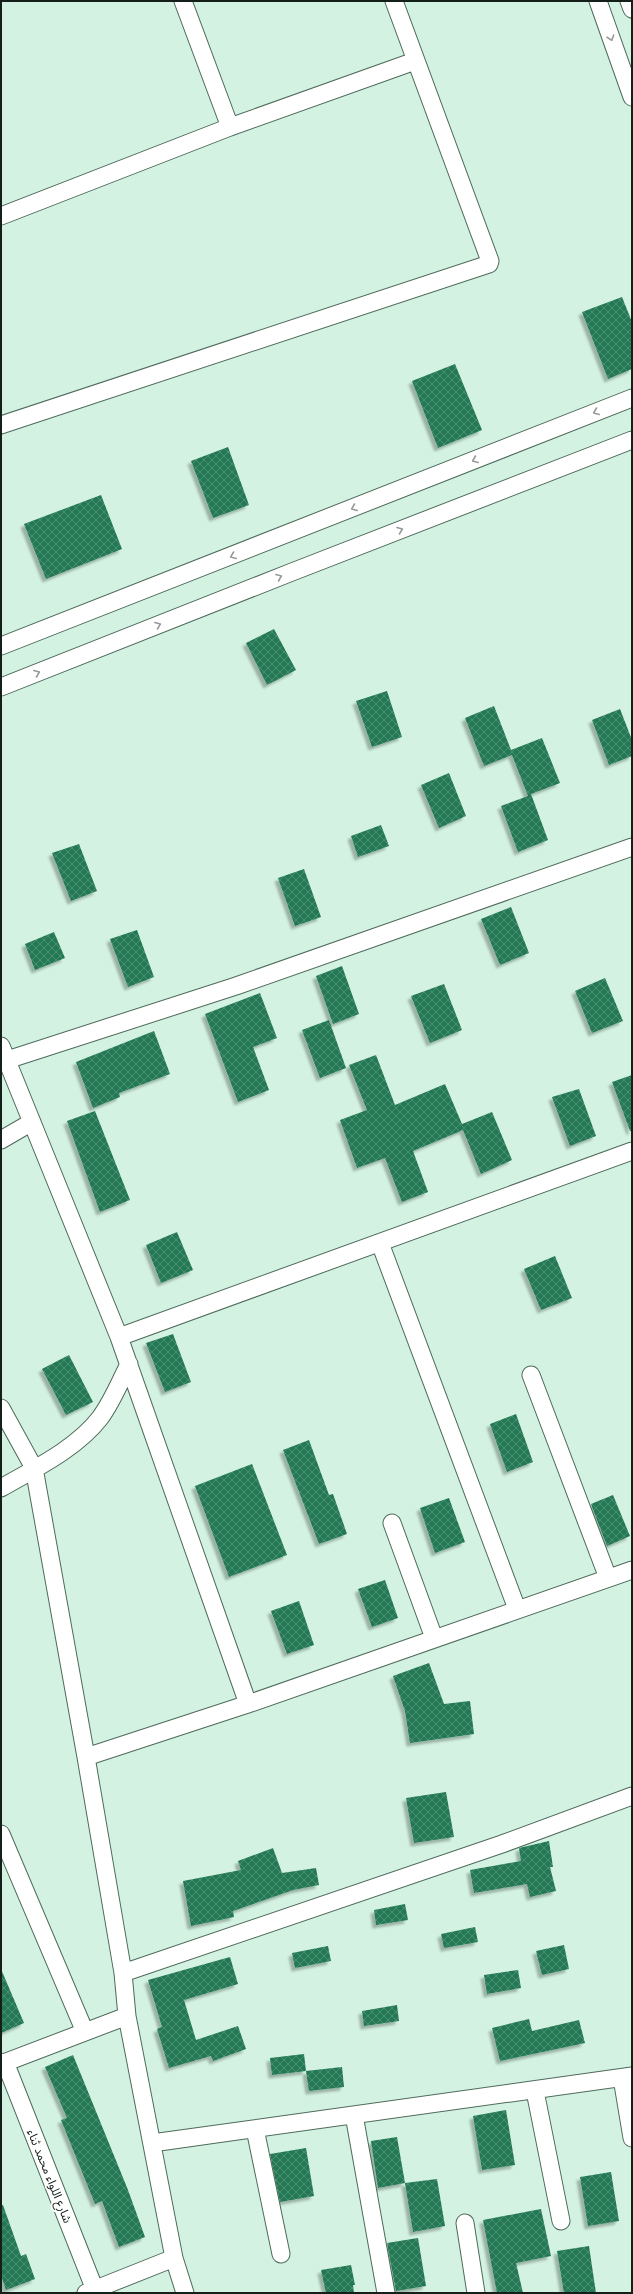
<svg xmlns="http://www.w3.org/2000/svg" width="633" height="2294" viewBox="0 0 633 2294" font-family="Inter,'Noto Sans Arabic',sans-serif">
	<defs>
		<pattern id="building-cross-hatch" width="8" height="8" patternUnits="userSpaceOnUse"><rect width="8" height="8" fill="#207953"/><path d="M0 0l8 8M0 8l8-8" fill="none" stroke="#4e8d72"/></pattern>
		<filter id="shadow"><feDropShadow dx="-3.5" dy="3.5" stdDeviation="1" flood-color="#0004"/></filter>
	</defs>
	<rect width="100%" height="100%" fill="#d3f2e1"/>
	<path fill="url(#building-cross-hatch)" filter="url(#shadow)" d="M622,297L632,322V369L608,379L582,312Z
		M455,364L482,430L438,448L412,381Z
		M228,447L249,505L213,518L191,461Z
		M101,495L122,549L46,579L24,524Z
		M274,629L296,670L267,685L246,643Z
		M387,691L402,737L372,747L356,701Z
		M494,706L511,750L542,738L560,783L531,794L548,840L518,852L501,806L528,796L512,755L484,766L465,718Z
		M620,709L632,740V756L609,765L592,720Z
		M449,773L466,816L439,828L421,785Z
		M381,825L389,846L358,857L351,836Z
		M79,844L97,891L71,901L52,853Z
		M304,869L321,917L295,926L278,878Z
		M511,907L529,953L500,965L481,919Z
		M137,930L154,977L128,987L110,939Z
		M54,932L65,958L35,970L25,944Z
		M342,966L359,1014L333,1024L316,976Z
		M605,978L623,1021L592,1033L575,991Z
		M444,984L462,1030L430,1043L411,996Z
		M260,993L277,1038L253,1047L269,1090L238,1102L205,1014Z
		M329,1020L346,1068L320,1078L302,1030Z
		M154,1031L170,1074L119,1093L120,1097L93,1108L76,1062Z
		M376,1055L395,1105L445,1084L462,1124L492,1112L512,1160L481,1174L463,1130L413,1151L428,1192L402,1202L385,1158L357,1168L340,1120L367,1110L349,1065Z
		M632,1075V1131H630L612,1082Z
		M579,1089L596,1136L570,1146L552,1097Z
		M95,1111L130,1200L100,1212L67,1121Z
		M177,1232L193,1270L161,1283L146,1245Z
		M555,1256L572,1298L541,1310L524,1269Z
		M173,1334L191,1382L165,1392L146,1343Z
		M69,1355L93,1402L66,1415L42,1369Z
		M516,1414L533,1462L507,1472L490,1424Z
		M309,1440L329,1495L333,1494L347,1534L319,1544L283,1450Z
		M252,1464L287,1555L229,1577L195,1486Z
		M613,1495L630,1536L607,1546L591,1504Z
		M449,1498L465,1542L435,1553L420,1508Z
		M385,1580L398,1618L372,1627L358,1589Z
		M299,1601L314,1645L287,1654L271,1611Z
		M429,1663L444,1704L470,1701L474,1734L410,1743L405,1711L393,1676Z
		M446,1792L454,1837L414,1843L406,1798Z
		M549,1841L553,1867H550L556,1891L530,1897L527,1884L474,1893L470,1870L521,1861L519,1848Z
		M273,1848L282,1873L316,1868L319,1885L293,1890L233,1911L234,1917L191,1926L183,1881L241,1870L238,1861Z
		M405,1904L408,1920L376,1925L374,1910Z
		M475,1927L478,1942L444,1948L441,1934Z
		M564,1945L569,1969L542,1975L536,1951Z
		M328,1946L331,1961L295,1968L292,1953Z
		M230,1957L238,1984L184,2000L196,2040L238,2026L246,2049L213,2061L211,2056L169,2068L157,2029L162,2027L148,1980Z
		M1,1969L24,2023L1,2033Z
		M518,1970L521,1988L487,1994L484,1975Z
		M397,2005L399,2021L364,2026L362,2011Z
		M529,2019L532,2031L579,2020L585,2043L500,2061L492,2028Z
		M304,2054L306,2071L272,2075L270,2058Z
		M73,2055L128,2190L145,2237L119,2247L102,2201L95,2204L61,2120L67,2118L45,2067Z
		M342,2067L344,2087L309,2091L306,2071Z
		M506,2110L515,2165L482,2170L473,2116Z
		M397,2137L405,2183L378,2188L371,2141Z
		M306,2148L314,2196L280,2202L270,2154Z
		M611,2172L619,2221L588,2226L580,2177Z
		M437,2179L445,2226L413,2232L405,2183Z
		M1,2205H3L21,2256L26,2254L35,2279L6,2290L1,2275Z
		M541,2209L551,2256L516,2263L523,2293H497L483,2220Z
		M418,2238L426,2286L396,2291L387,2243Z
		M589,2246L596,2293H564L557,2251Z
		M351,2265L355,2285H353L354,2293H326L321,2270Z"/>
	<g fill="none" stroke-linecap="round" stroke-linejoin="round">
		<g stroke="#4e6a5b" stroke-width="19">
			<path id="minor" d="M183,1L230,127
				M598,1L632,97
				M629,1L632,9
				M1,216L230,127L415,61
				M1,425L489,264L490,261L394,1
				M1,646L632,398
				M1,687L292,572L632,440
				M1,1046L119,1337L248,1704
				M7,1060L236,986L632,847
				M1,1140L32,1122
				M380,1243L517,1609
				M119,1337L632,1151
				M531,1375L608,1578
				M1,1408L34,1468L86,1757L123,1973L127,2016L174,2258L185,2293
				M1,1488C34,1469 76,1449 100,1418C112,1402 120,1382 129,1364
				M392,1523L434,1638
				M86,1757L248,1704L632,1570
				M1,1834L85,2032
				M123,1973L502,1844L632,1796
				M5,2062L95,2290
				M1,2064L127,2016
				M622,2078L632,2138
				M535,2091L561,2221
				M354,2115L386,2293
				M255,2129L281,2254
				M152,2143L632,2076
				M465,2223L476,2293
				M86,2293L174,2258"/>
		</g>
		<use href="#minor" stroke="#fff" stroke-width="17"/>
	</g>
	<defs><path id="oneway-chevron" d="M-2-3.5L2.5 0L-2 3.5" fill="none" stroke-width="1.6" stroke-linecap="round" stroke-linejoin="round"/></defs>
	<g stroke="#959a98">
		<use href="#oneway-chevron" transform="translate(611 38) rotate(71)"/>
		<use href="#oneway-chevron" transform="translate(596 412) rotate(158)"/>
		<use href="#oneway-chevron" transform="translate(475 460) rotate(158)"/>
		<use href="#oneway-chevron" transform="translate(354 508) rotate(158)"/>
		<use href="#oneway-chevron" transform="translate(400 530) rotate(-21)"/>
		<use href="#oneway-chevron" transform="translate(233 556) rotate(159)"/>
		<use href="#oneway-chevron" transform="translate(279 577) rotate(-22)"/>
		<use href="#oneway-chevron" transform="translate(158 625) rotate(-22)"/>
		<use href="#oneway-chevron" transform="translate(37 673) rotate(-22)"/>
	</g>
	<g text-anchor="middle" dominant-baseline="central" stroke-width="3.5" stroke-linejoin="round" paint-order="stroke">
		<g font-size="12" fill="#141f19" stroke="#fff">
			<text transform="translate(50 2176) rotate(68)">شارع اللواء محمد ثناء</text>
		</g>
	</g>
	<rect width="633" height="2294" fill="none" stroke="#141f19" stroke-width="4"/>
</svg>
